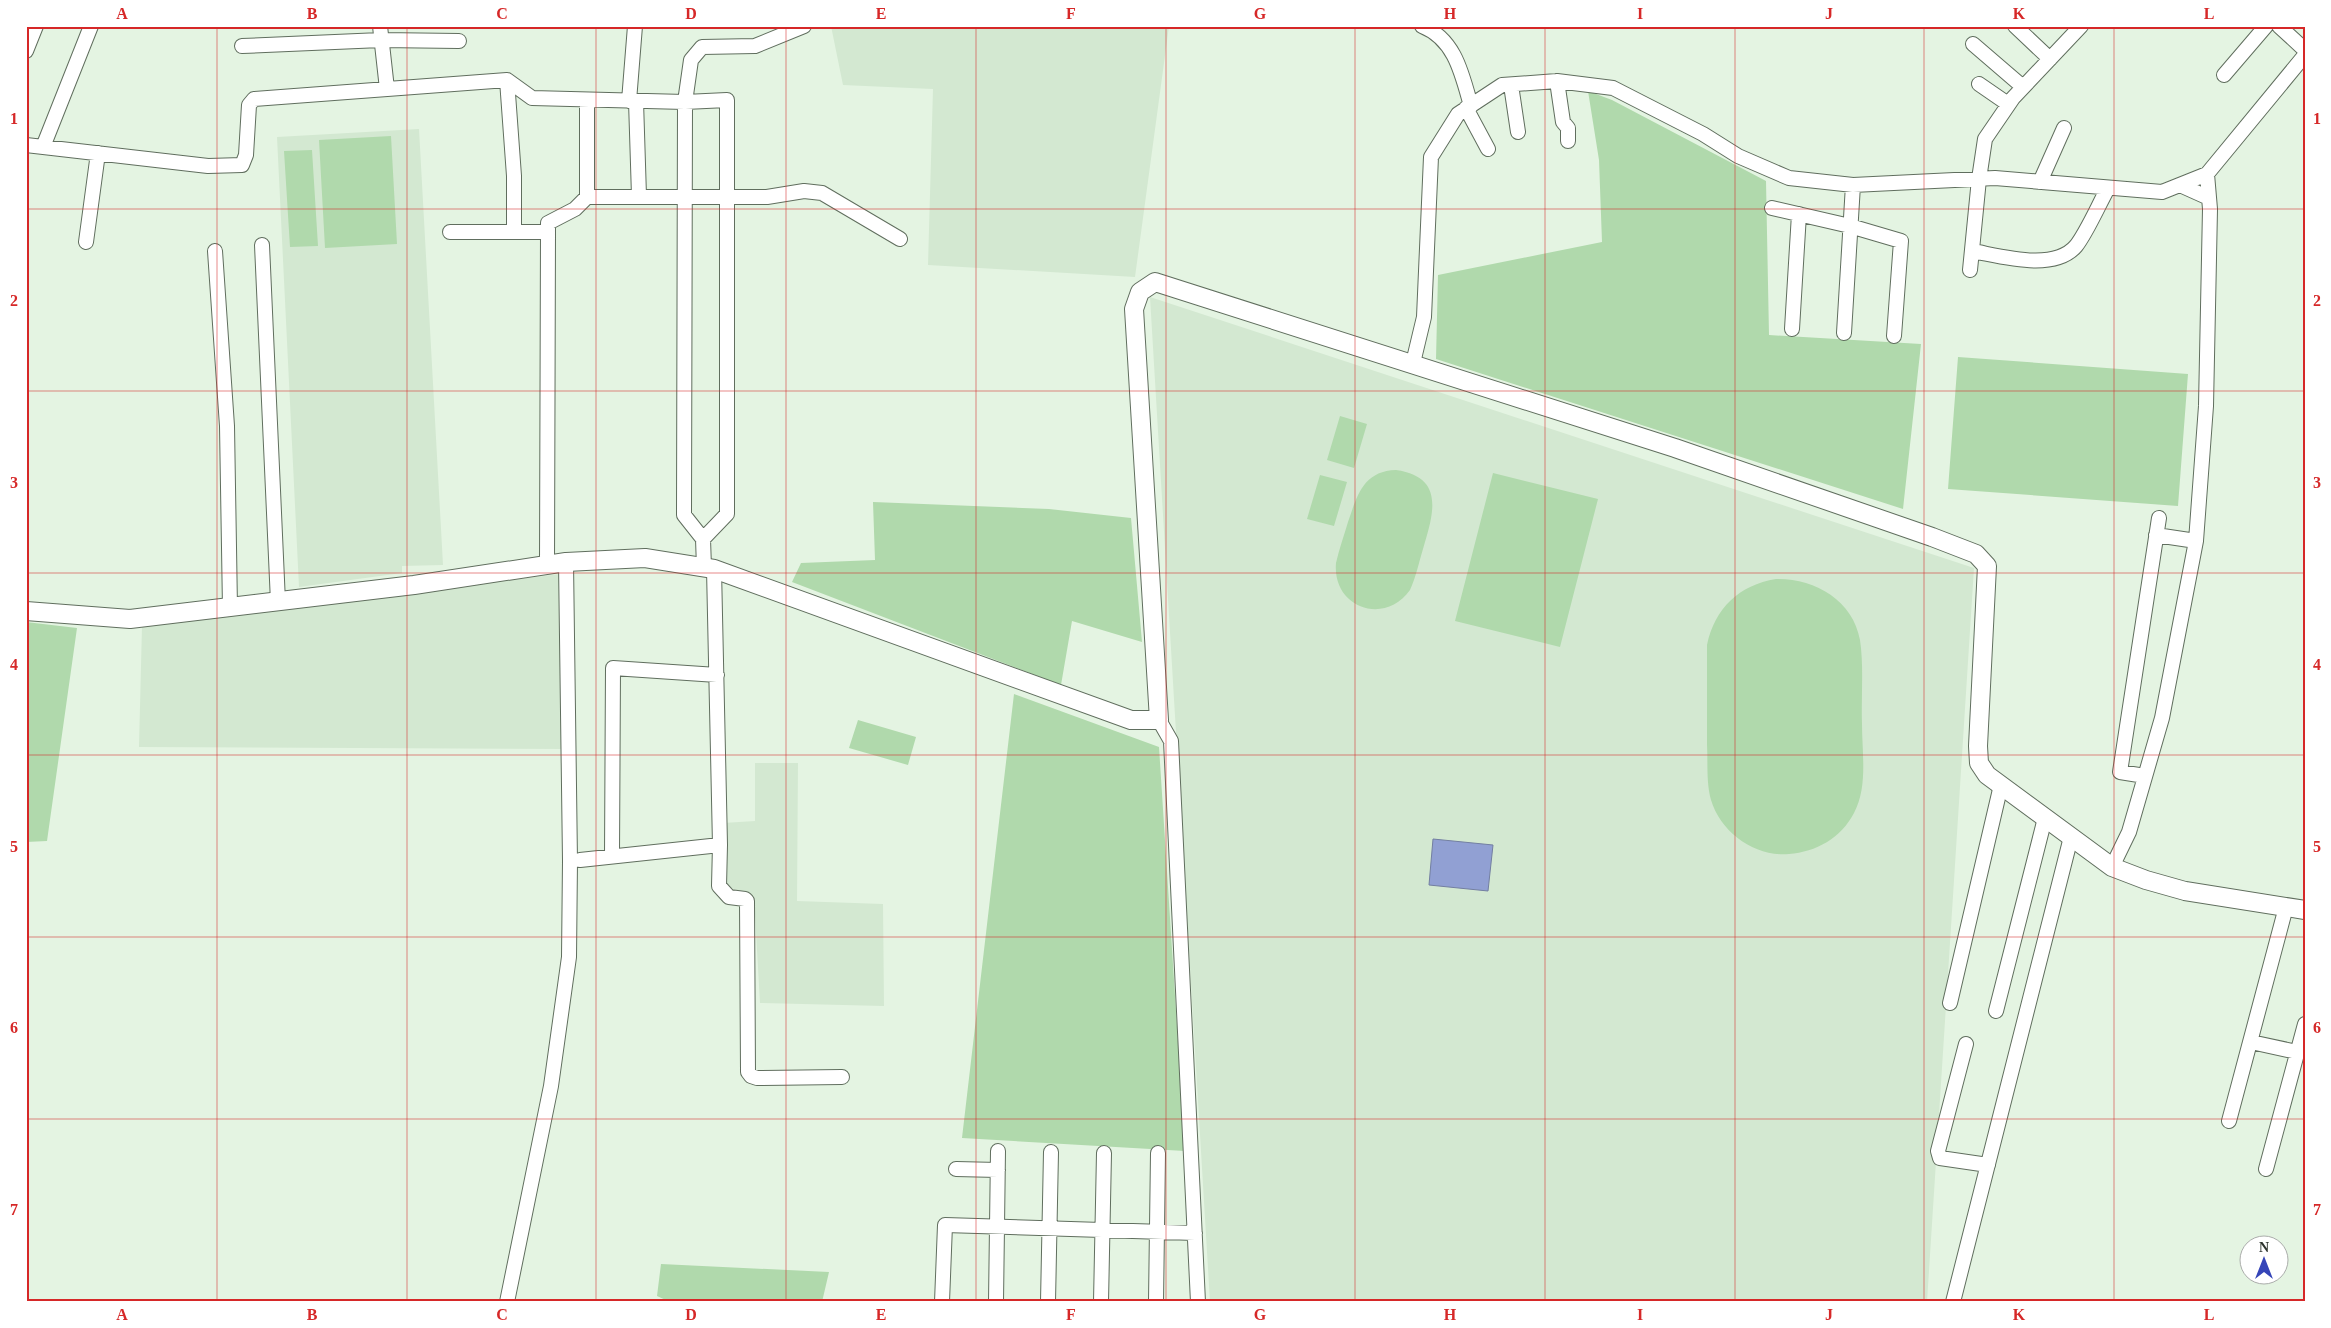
<svg xmlns="http://www.w3.org/2000/svg" width="2331" height="1328" viewBox="0 0 2331 1328" font-family="'Times New Roman',serif">
	<rect width="100%" height="100%" fill="#e4f4e2"/>
	<path fill="#d3e8d1" d="M831,26H1169L1135,277L928,265L933,89L843,85Z
		M419,129L443,565L402,566V573L299,587L277,137Z
		M1150,297L1974,568L1927,1302H1210Z
		M560,574L566,749L139,747L142,626Z
		M755,763H798L797,901L883,904L884,1006L760,1003L754,897L724,885L723,823L755,821Z"/>
	<path fill="#b0d9ac" d="M1588,91L1612,100L1766,181L1769,335L1921,344L1903,509L1436,359L1438,275L1602,242L1599,160Z
		M391,136L397,244L325,248L319,140Z
		M312,150L318,246L290,247L284,151Z
		M1958,357L2188,374L2178,506L1948,489Z
		M1340,416L1367,424L1354,468L1327,460Z
		M1396,470C1446,477 1433,515 1423,549C1419,562 1416,577 1410,590C1385,626 1332,608 1336,563C1339,549 1344,536 1348,522C1357,496 1363,471 1396,470Z
		M1493,473L1598,499L1560,647L1455,621Z
		M1320,475L1347,482L1334,526L1307,519Z
		M873,502L1049,509L1131,518L1142,642L1072,621L1061,685L792,582L801,563L875,560Z
		M1776,579C1814,578 1853,600 1860,640C1864,667 1861,697 1862,724C1862,753 1868,787 1854,813C1841,838 1816,852 1789,854C1755,857 1721,833 1711,800C1706,782 1708,762 1707,744C1707,711 1707,678 1707,645C1715,608 1739,585 1776,579Z
		M26,622L77,628L47,841L26,842Z
		M1014,694L1159,747L1185,1151L962,1138Z
		M858,720L916,737L908,765L849,748Z
		M661,1264L829,1272L822,1302H670L657,1296Z"/>
	<path fill="#91a0d3" stroke="#737fa1" d="M1433,839L1493,845L1488,891L1429,885Z"/>
	<g fill="none" stroke-linecap="round" stroke-linejoin="round">
		<g stroke="#606e5e" stroke-width="16">
			<path id="minor" d="M380,26L387,89
				M1422,26C1455,39 1462,74 1471,106
				M2015,26L2050,59
				M2279,26L2305,50
				M1973,44L2023,87
				M242,46L381,40L459,41
				M26,51L36,26
				M2224,75L2266,26
				M507,80L514,176V232
				M1557,81L1563,122L1568,128V141
				M1979,84L2008,104
				M1511,85L1518,132
				M629,101L635,26
				M636,101L639,196
				M1466,108L1488,149
				M26,145L208,166L242,165L246,155L249,105L254,99L507,80L532,98L685,102L684,515L703,539L704,567
				M43,147L91,26
				M2040,182L2064,128
				M2180,185L2209,198
				M587,197H767L804,191L822,193L900,239
				M1772,208L1850,226L1901,241L1894,336
				M450,232H548
				M86,242L98,153
				M262,245L278,602
				M215,251L227,426L230,608
				M1972,251C2001,256 2054,272 2076,246C2087,232 2099,204 2108,188
				M1970,270L1979,179L1985,139L2013,98L2081,26
				M1792,329L1799,214
				M1844,333L1853,185
				M1413,363L1424,317L1431,157L1458,114L1502,85L1557,81L1613,88L1703,134L1738,156L1789,178L1853,185L1995,178L2162,192L2207,174L2305,55
				M2156,535L2196,541
				M703,539L727,514V100L685,102L691,60L702,47L755,46L804,26
				M547,565L548,232V223L575,209L587,197V100
				M714,569L720,845L719,886L729,897L745,899L747,901L748,1072L751,1076L757,1078L842,1077
				M1159,720L1171,741L1198,1302
				M2145,776L2120,772L2159,518
				M612,856L613,668L717,675
				M580,860L720,845
				M2112,867L2129,832L2162,718L2196,541L2206,406L2210,209L2207,174
				M1950,1003L2001,785
				M1996,1011L2045,818
				M2251,1042L2297,1052
				M1966,1044L1938,1151L1940,1158L1988,1165
				M2229,1121L2286,907
				M956,1169L998,1170
				M2266,1169L2305,1024
				M507,1302L551,1086L569,957L570,861L566,562
				M942,1302L945,1225L1195,1233
				M996,1302L998,1151
				M1048,1302L1051,1152
				M1101,1302L1104,1153
				M1156,1302L1158,1153
				M1953,1302L2071,837"/>
		</g>
		<g stroke="#606e5e" stroke-width="20">
			<path id="major" d="M26,611L130,619L414,585L566,562L645,558L714,569L1131,720H1159L1134,309L1140,292L1155,282L1675,448L1932,537L1976,554L1987,566L1978,746L1979,763L1987,775L2112,867L2146,880L2185,891L2305,910"/>
		</g>
		<use href="#minor" stroke="#fff" stroke-width="14"/>
		<use href="#major" stroke="#fff" stroke-width="18"/>
	</g>
	<path fill="none" stroke="#d62828" stroke-width="1" stroke-opacity="0.55" d="M217,26V1302M407,26V1302M596,26V1302M786,26V1302M976,26V1302M1166,26V1302M1355,26V1302M1545,26V1302M1735,26V1302M1924,26V1302M2114,26V1302M26,209H2305M26,391H2305M26,573H2305M26,755H2305M26,937H2305M26,1119H2305"/>
	<rect width="2331" height="1328" fill="none" stroke="#ffffff" stroke-width="55"/>
	<g transform="translate(2264 1260)"><circle r="24" fill="#ffffff" stroke="#abadab"/>
	<path d="M0-4L9 19L0 12L-9 19Z" fill="#3545b8"/>
	<text y="-8" font-size="14" font-weight="bold" text-anchor="middle" fill="#2d332d">N</text>
	</g>
	<rect x="28" y="28" width="2276" height="1272" fill="none" stroke="#d62828" stroke-width="2"/>
	<g font-size="16" text-anchor="middle" font-weight="bold" fill="#d62828">
		<text x="122" y="19">A</text>
		<text x="312" y="19">B</text>
		<text x="502" y="19">C</text>
		<text x="691" y="19">D</text>
		<text x="881" y="19">E</text>
		<text x="1071" y="19">F</text>
		<text x="1260" y="19">G</text>
		<text x="1450" y="19">H</text>
		<text x="1640" y="19">I</text>
		<text x="1829" y="19">J</text>
		<text x="2019" y="19">K</text>
		<text x="2209" y="19">L</text>
		<text x="14" y="124">1</text>
		<text x="2317" y="124">1</text>
		<text x="14" y="306">2</text>
		<text x="2317" y="306">2</text>
		<text x="14" y="488">3</text>
		<text x="2317" y="488">3</text>
		<text x="14" y="670">4</text>
		<text x="2317" y="670">4</text>
		<text x="14" y="852">5</text>
		<text x="2317" y="852">5</text>
		<text x="14" y="1033">6</text>
		<text x="2317" y="1033">6</text>
		<text x="14" y="1215">7</text>
		<text x="2317" y="1215">7</text>
		<text x="122" y="1320">A</text>
		<text x="312" y="1320">B</text>
		<text x="502" y="1320">C</text>
		<text x="691" y="1320">D</text>
		<text x="881" y="1320">E</text>
		<text x="1071" y="1320">F</text>
		<text x="1260" y="1320">G</text>
		<text x="1450" y="1320">H</text>
		<text x="1640" y="1320">I</text>
		<text x="1829" y="1320">J</text>
		<text x="2019" y="1320">K</text>
		<text x="2209" y="1320">L</text>
	</g>
</svg>
